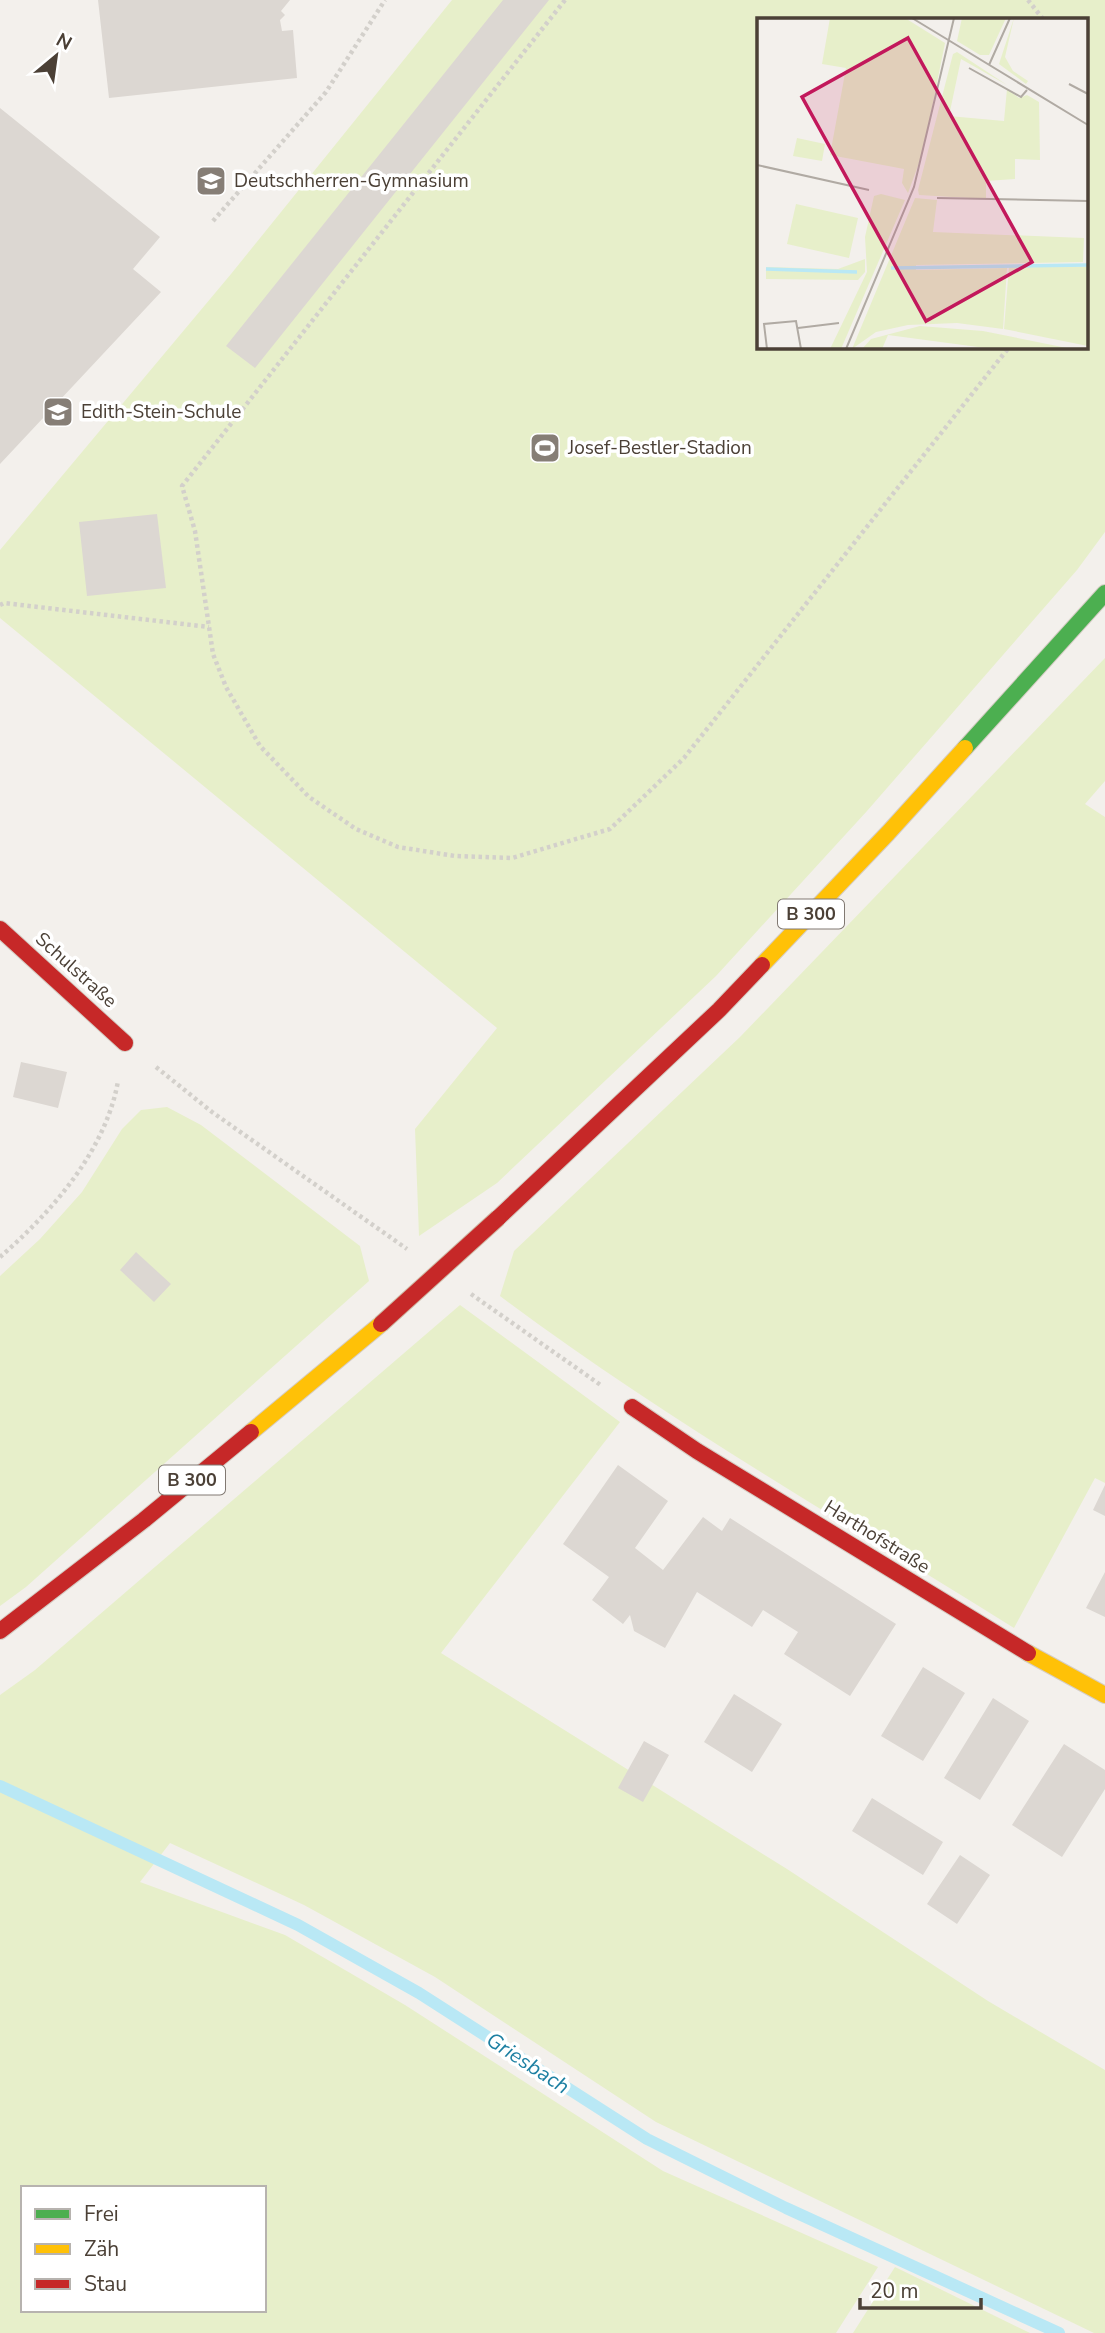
<svg xmlns="http://www.w3.org/2000/svg" width="1105" height="2333" viewBox="0 0 1105 2333" font-family="'Nunito Sans',sans-serif">
	<rect width="100%" height="100%" fill="#f3f0ec"/>
	<path fill="#e7efca" fill-rule="evenodd" d="M452,0H1105V532L1077,570L867,811L716,976L497,1183L419,1236L415,1129L497,1028L0,618V550L231,274ZM758,19H1086V346H758Z
		M1105,658V781L1085,804L1105,817V1483L1095,1478L1014,1628C841,1520 663,1418 500,1296L514,1251L740,1037Z
		M167,1107L201,1125L360,1246L369,1281L26,1587L0,1606V1276L40,1239L82,1192L122,1129L141,1110Z
		M460,1305L620,1422L441,1653L787,1869L988,2001L1105,2070V2333H1094L656,2122L435,1977L304,1905L170,1843L140,1882L285,1935L405,2005L663,2171L878,2267L836,2333H0V1695L35,1670ZM23,2188H264V2310H23Z
		M895,2267L1030,2333H853Z"/>
	<g fill="none" stroke-linecap="round" stroke-linejoin="round">
		<path stroke="#b9e8f5" stroke-width="12" d="M0,1786L298,1925L419,1993L647,2139L786,2208L1059,2333"/>
	</g>
	<path fill="#dcd7d2" d="M98,0H290L281,11L285,15L280,20L282,31L293,30L297,78L109,98Z
		M503,0H549L255,368L226,346Z
		M0,108L160,237L133,269L161,292L0,464Z
		M157,514L166,588L87,596L79,522Z
		M21,1062L67,1072L58,1108L13,1097Z
		M136,1252L171,1284L154,1302L120,1270Z
		M618,1465L668,1501L635,1548L663,1570L703,1517L722,1531L730,1518L896,1624L850,1696L784,1654L798,1632L763,1610L752,1627L697,1592L665,1648L634,1631L630,1615L623,1624L592,1600L609,1577L563,1544Z
		M1105,1485V1516L1093,1510Z
		M1105,1572V1617L1086,1608Z
		M923,1667L965,1693L923,1761L881,1736Z
		M734,1694L782,1724L752,1772L704,1742Z
		M993,1698L1029,1721L980,1800L944,1778Z
		M644,1741L669,1755L643,1802L618,1788Z
		M1064,1744L1105,1770V1789L1062,1857L1012,1825Z
		M872,1798L943,1842L923,1875L852,1831Z
		M960,1855L990,1875L957,1924L927,1904Z"/>
	<g fill="none" stroke-linecap="round" stroke-linejoin="round">
		<g stroke="#d5cdc4" stroke-width="18">
			<path id="fast" d="M965,748L1105,593"/>
		</g>
		<g stroke="#d5cdc4" stroke-width="18">
			<path id="slow" d="M762,965L888,833L965,748
				M251,1432L381,1324
				M1028,1653L1105,1695"/>
		</g>
		<g stroke="#d5cdc4" stroke-width="18">
			<path id="jam" d="M0,929L125,1043
				M498,1218L719,1010L762,965
				M632,1407L697,1451L1028,1653
				M0,1631L144,1520L251,1432"/>
		</g>
		<path stroke="#d3d0cb" stroke-width="4.5" stroke-dasharray="3.5 3.5" stroke-linecap="butt" d="M565,0L182,486L195,531L213,654L226,687L260,746L309,797L356,829L398,847L455,856L512,858L610,829L684,758L1010,346
			M1028,0L1043,19
			M213,221L326,92L385,0
			M0,605L4,603L209,627
			M156,1067L212,1112L407,1249
			M0,1257C52,1212 106,1150 118,1081
			M471,1294L602,1386"/>
		<use href="#fast" stroke="#4caf50" stroke-width="16"/>
		<use href="#slow" stroke="#ffc107" stroke-width="16"/>
		<use href="#jam" stroke="#c62828" stroke-width="16"/>
		<g stroke="#ceb8a4" stroke-width="18" stroke-linecap="butt">
			<path id="jam-bridge" d="M381,1324L498,1218"/>
		</g>
		<use href="#jam-bridge" stroke="#c62828" stroke-width="16"/>
	</g>
	<defs>
		<g id="school-square" transform="scale(1.575)"><rect x="-9" y="-9" width="18" height="18" rx="4" fill="#867e76" stroke="#fff"/><path d="M0-5L7-2L0 1L-7-2ZM-4 1L0 2.5L4 1V4Q0 6-4 4Z" fill="#fff"/></g>
		<g id="stadium-square" transform="scale(1.575)"><rect x="-9" y="-9" width="18" height="18" rx="4" fill="#867e76" stroke="#fff"/><path d="M0-5a6.5 5 0 1 0 0 10a6.5 5 0 1 0 0-10ZM-3.5-1.8h7v3.6h-7Z" fill="#fff"/></g>
	</defs>
	<g fill-rule="evenodd">
		<use href="#school-square" x="211" y="181"/>
		<use href="#school-square" x="58" y="412"/>
		<use href="#stadium-square" x="545" y="448"/>
	</g>
	<g text-anchor="middle" dominant-baseline="central" stroke-width="7" stroke-linejoin="round" paint-order="stroke">
		<g fill="#fff" stroke="#817972" stroke-width="2">
			<rect x="778" y="899.5" width="66" height="29" rx="5"/>
			<rect x="159" y="1465.5" width="66" height="29" rx="5"/>
		</g>
		<g font-size="18" font-weight="bold" fill="#4b4036">
			<text x="811" y="914">B 300</text>
			<text x="192" y="1480">B 300</text>
		</g>
		<g font-size="19" fill="#4b4036" stroke="#fff" text-anchor="start">
			<text x="234" y="181">Deutschherren-Gymnasium</text>
			<text x="81" y="412">Edith-Stein-Schule</text>
			<text x="568" y="448">Josef-Bestler-Stadion</text>
		</g>
		<g font-size="19" fill="#4b4036" stroke="#fff">
			<text transform="translate(76 970) rotate(42)">Schulstraße</text>
			<text transform="translate(877 1537) rotate(32)">Harthofstraße</text>
		</g>
		<g font-size="21" font-style="italic" fill="#1e80a2" stroke="#fff">
			<text transform="translate(528 2063) rotate(33)">Griesbach</text>
		</g>
	</g>
	<g transform="translate(757 18)">
		<rect width="331" height="331" fill="#f3f0ec"/>
		<path d="M73,0H148L188,25L166,134L151,175L145,165L147,151L73,137L89,50L65,46ZM205,0H249L232,37H223L200,23ZM257,0L248,39L256,53L271,63L269,66L242,46ZM200,34L250,67L204,41L192,98L247,103L250,71L262,80L270,77L282,84L283,142L258,141V161L229,163V181L162,177L161,172L196,36ZM40,120L68,126L65,143L36,138ZM124,176L148,182L84,331H73L110,254L108,219L117,178ZM158,180L180,182L176,214L327,220L326,244L159,247V252L250,250L246,311L200,305L151,307L119,314L95,331ZM39,186L101,200L92,240L30,226ZM108,241V254L101,262L9,261V249L81,251ZM293,247L331,249V328L247,311L252,249ZM163,308L226,313L315,331H236L131,317L125,331H105L114,321Z" fill="#e7efca"/>
		<path fill="none" stroke="#b9e8f5" stroke-width="3.5" d="M134,250L331,247M9,251L100,254"/>
		<path fill="none" stroke="#b0aaa3" stroke-width="2" d="M155,0L331,107M232,47L253,0M212,50L264,79L270,72M312,66L331,76M0,147L112,172M180,180L331,183M41,310L82,305M10,331L7,306L39,303L44,331M89,331L157,169L197,0"/>
		<path fill="#c2185b" fill-opacity="0.15" stroke="#c2185b" stroke-width="3.5" d="M151,20L275,244L169,303L45,79Z"/>
		<rect width="331" height="331" fill="none" stroke="#4b4036" stroke-width="3.5"/>
	</g>
	<rect x="21" y="2186" width="245" height="126" fill="#ffffff" stroke="#b7b3af" stroke-width="2"/>
	<rect x="35" y="2209" width="35" height="10" fill="#4caf50" stroke="#b7b3af" stroke-width="2"/>
	<text x="84" y="2221" font-size="21" fill="#4b4036">Frei</text>
	<rect x="35" y="2244" width="35" height="10" fill="#ffc107" stroke="#b7b3af" stroke-width="2"/>
	<text x="84" y="2256" font-size="21" fill="#4b4036">Zäh</text>
	<rect x="35" y="2279" width="35" height="10" fill="#c62828" stroke="#b7b3af" stroke-width="2"/>
	<text x="84" y="2291" font-size="21" fill="#4b4036">Stau</text>
	<g transform="translate(56 56) rotate(29)" stroke="#ffffff" stroke-width="5" paint-order="stroke">
	<path d="M0-5L12 26L0 18L-12 26Z" fill="#4b4036"/>
	<text y="-10" font-size="19" font-weight="bold" text-anchor="middle" fill="#4b4036">N</text>
	</g>
	<path d="M860 2298v10h121v-10" fill="none" stroke="#4b4036" stroke-width="3.5"/>
	<text x="870" y="2298" font-size="21" fill="#4b4036" stroke="#ffffff" stroke-width="5" paint-order="stroke">20 m</text>
</svg>
